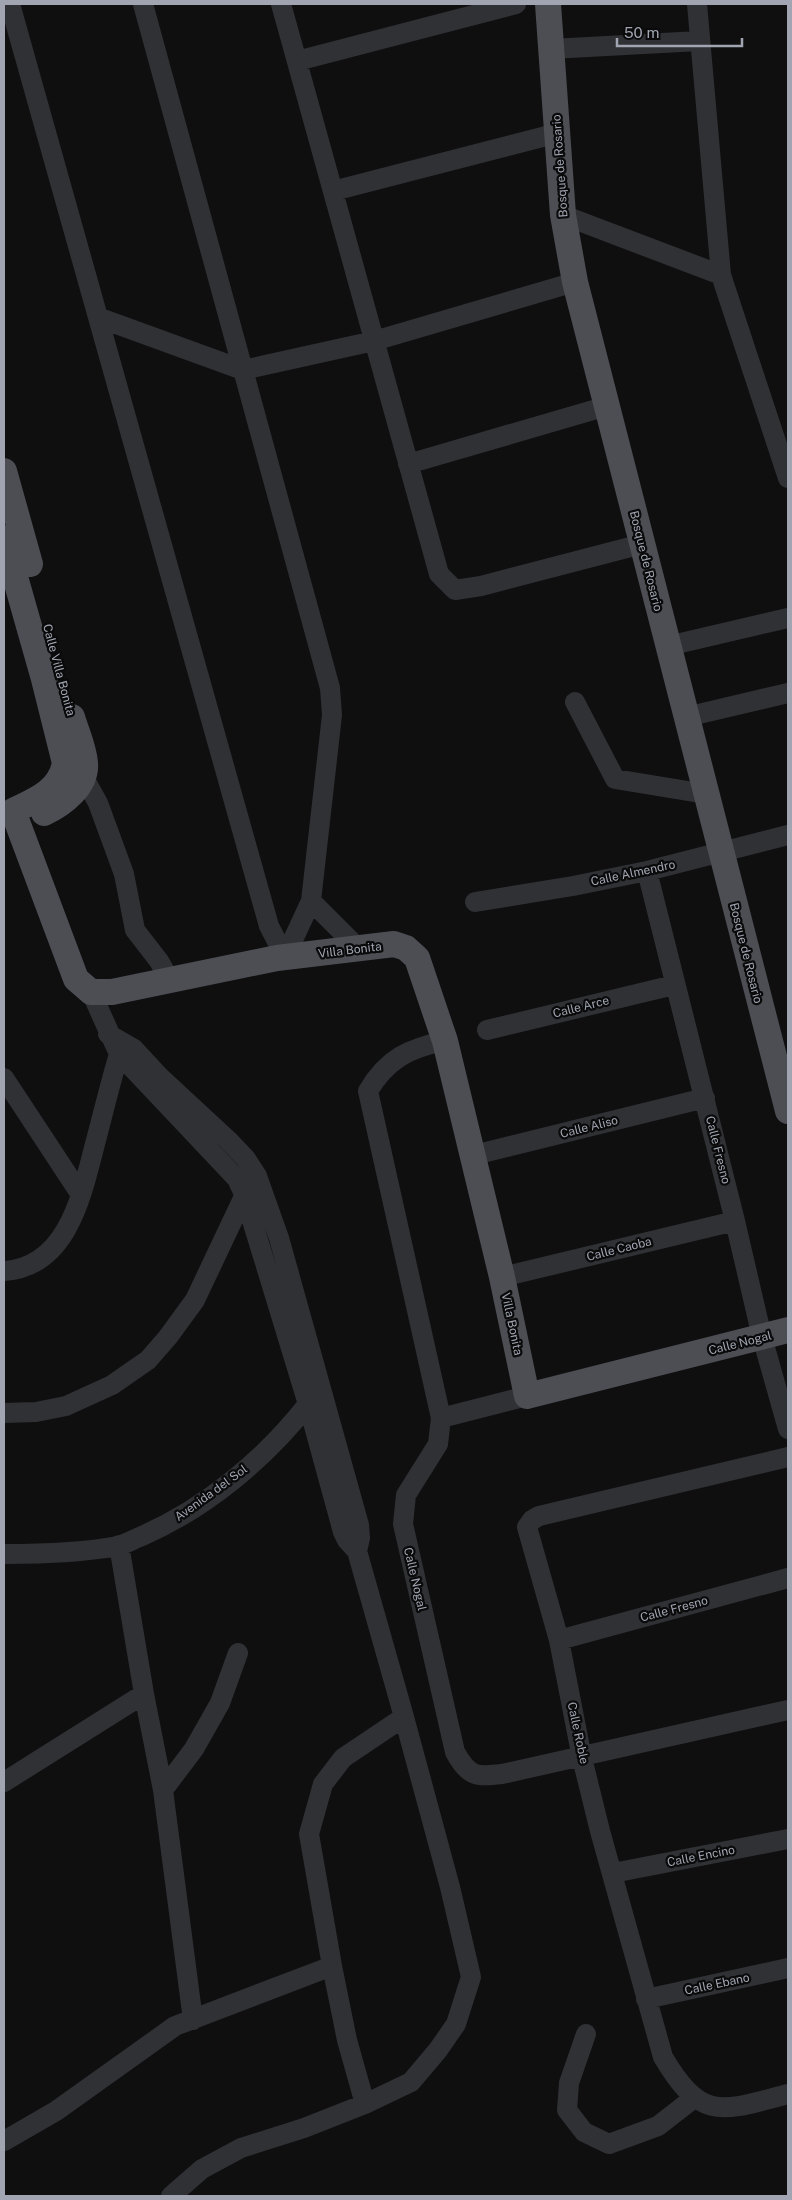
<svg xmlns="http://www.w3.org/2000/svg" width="792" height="2200" viewBox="0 0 792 2200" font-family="'Public Sans',sans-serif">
	<rect width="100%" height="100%" fill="#0f0f10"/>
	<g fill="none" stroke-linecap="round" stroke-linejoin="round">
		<path stroke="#303135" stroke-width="20" d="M10,4L269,926L285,957
			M143,4L330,688L332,715L311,901L285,957
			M281,4L439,574L455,590L481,586L642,544
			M697,4L721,275L788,478
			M551,49L699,41
			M297,61L516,4
			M333,191L558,133
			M563,215L721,275
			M100,318L243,370L374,341L575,282
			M408,464L607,406
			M668,646L788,618
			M575,702L615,779L706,794
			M686,717L788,693
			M73,775L83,776L98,803L124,874L135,930L159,961L170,980
			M647,871L735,1221L762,1337L788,1429
			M311,901L359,949
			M475,902L573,886L647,871L788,835
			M91,992L119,1054L237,1179L244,1194L308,1404L343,1532L347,1540L357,1551
			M487,1030L674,985
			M108,1034L134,1049L159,1076L228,1140L246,1159L257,1176L279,1238L359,1525L360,1538L357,1551L404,1717L343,1758L323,1784L309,1834L332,1966L347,2040L365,2104
			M445,1041C409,1048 387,1059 368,1091L441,1418L438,1444L406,1495L403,1524L455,1752C469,1777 476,1777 502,1774L788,1710
			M4,1078L81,1195
			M474,1155L705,1098
			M4,1271C68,1267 82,1194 95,1144C103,1114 110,1084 119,1054L125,1045
			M502,1277L735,1221
			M4,1413L36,1412L66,1406L112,1385L148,1360L168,1337L195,1300L247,1190
			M441,1418L527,1396
			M788,1457L539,1516L532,1520L527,1527L559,1640L582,1758L600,1831L663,2057C702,2123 722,2111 788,2094
			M119,1545L144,1694L163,1790L193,2020
			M4,1554C41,1554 81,1553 118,1546C126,1544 134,1539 142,1536C206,1508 265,1459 308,1404
			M559,1640L788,1578
			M4,1782L144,1694
			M163,1790L194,1749L220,1703L238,1653
			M613,1873L788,1839
			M646,1999L788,1968
			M586,2034L569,2083L567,2110L584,2132L609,2144L658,2126L694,2098
			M4,2141L56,2111L175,2026L332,1966
			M171,2196L202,2169L241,2148L304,2128L365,2104L411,2082L438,2050L456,2024L471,1977L450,1887L404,1717"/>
		<path stroke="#4c4e54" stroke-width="26" d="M548,4L563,215L575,282L788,1111
			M4,471L30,564
			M4,538L44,679L65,763C60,791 36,800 13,811L76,979L91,992H112L277,958L394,944L406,948L417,958L445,1041L502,1277L527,1396L788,1330
			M44,813C63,804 87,786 85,763C84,748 76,731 72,717"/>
	</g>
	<g text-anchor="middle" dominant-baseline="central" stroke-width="4.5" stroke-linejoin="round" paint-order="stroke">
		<g font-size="12" fill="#a0a5b1" stroke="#0a0a0b">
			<text transform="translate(560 166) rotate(-94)">Bosque de Rosario</text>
			<text transform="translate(646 561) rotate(76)">Bosque de Rosario</text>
			<text transform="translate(59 670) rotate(75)">Calle Villa Bonita</text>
			<text transform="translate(633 873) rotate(-12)">Calle Almendro</text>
			<text transform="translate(350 950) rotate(-7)">Villa Bonita</text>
			<text transform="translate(746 953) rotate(76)">Bosque de Rosario</text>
			<text transform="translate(581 1007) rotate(-14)">Calle Arce</text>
			<text transform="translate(589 1127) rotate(-14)">Calle Aliso</text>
			<text transform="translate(718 1150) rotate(76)">Calle Fresno</text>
			<text transform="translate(619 1249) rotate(-14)">Calle Caoba</text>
			<text transform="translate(512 1324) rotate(78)">Villa Bonita</text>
			<text transform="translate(740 1343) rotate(-14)">Calle Nogal</text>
			<text transform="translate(211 1493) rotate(-36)">Avenida del Sol</text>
			<text transform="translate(415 1579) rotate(77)">Calle Nogal</text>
			<text transform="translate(674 1609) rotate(-15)">Calle Fresno</text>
			<text transform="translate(578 1733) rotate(78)">Calle Roble</text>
			<text transform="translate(701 1856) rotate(-11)">Calle Encino</text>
			<text transform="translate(717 1984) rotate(-12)">Calle Ebano</text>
		</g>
	</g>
	<rect width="792" height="2200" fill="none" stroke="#a0a5b1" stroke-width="10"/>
	<path d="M617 38v8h125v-8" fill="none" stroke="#a0a5b1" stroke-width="2.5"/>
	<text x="624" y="38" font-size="15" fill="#a0a5b1" stroke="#0a0a0b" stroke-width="4" paint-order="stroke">50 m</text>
</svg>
